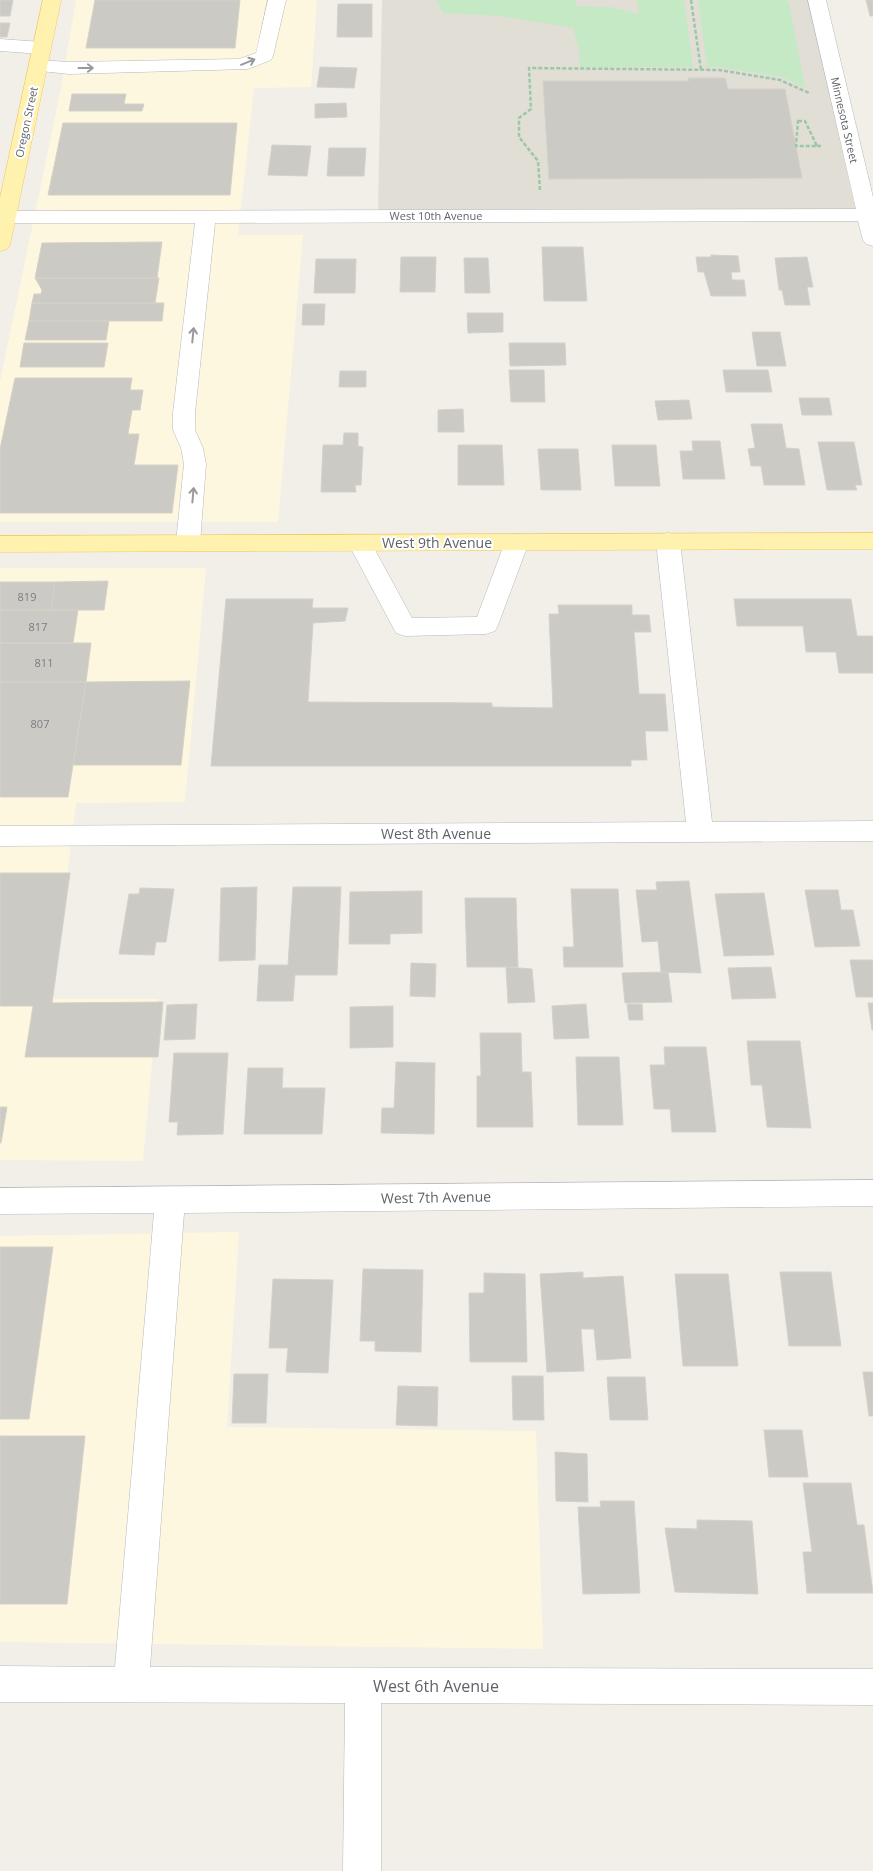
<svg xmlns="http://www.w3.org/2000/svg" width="873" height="1871" viewBox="0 0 873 1871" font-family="'Open Sans',sans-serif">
	<rect width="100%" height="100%" fill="#f1efe8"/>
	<path fill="#fef7e0" d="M76,0H317L311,87L254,88L238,235H303L278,522H0V382L61,88Z
		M0,568H206L185,802L76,803L52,999H158L143,1161L0,1160Z
		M239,1232L227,1427L536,1431L543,1649L0,1642V1236Z"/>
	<path fill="#e1ded6" d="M382,0H818L867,215H378Z"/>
	<path fill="#c5e8c5" d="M438,0H575L576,6L610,7L639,14L637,0H684L693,67H580L579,50L573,28L501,16L444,13L437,3Z
		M698,0H785L789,2L805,88L783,77L719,67H707Z"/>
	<path fill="#cccac5" stroke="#d6d1c6" d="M0,0H13L10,16H0Z
		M95,0H240L235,48H86Z
		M866,0H873V16H870Z
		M338,4H372V37H337Z
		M0,23H10L7,37H0Z
		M320,67L357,68L354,88L317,87Z
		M688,78H725L728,89H785L802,178L549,179L543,81H689Z
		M72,94H126L124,104H144L142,111H69Z
		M346,103L347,117L315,118V104Z
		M63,123H237L230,195H48Z
		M272,145L311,146L307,176L268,175Z
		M329,148H366L364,176H327Z
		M162,242L157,278H35L42,243Z
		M542,247H583L587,301H544Z
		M711,255L738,256L740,272H731L732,280H744L746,296H711L704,272H698L696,257H711Z
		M401,257H436L435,292H400Z
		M807,257L813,287H807L810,305H785L782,290H779L775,258Z
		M464,258H488L490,293H465Z
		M316,259H356L355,293H314Z
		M35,278H159L155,303H32L34,294H41L42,290Z
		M32,303H164L162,321H29Z
		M303,304H325L324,325H302Z
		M467,313H503V332L468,333Z
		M29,321H109L106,340H25Z
		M752,332H780L786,366H757Z
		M24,343H108L104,367H20Z
		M509,343H565L566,365L510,366Z
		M509,370H544L545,402H511Z
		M723,370H768L772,392H726Z
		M340,371H366V387H339Z
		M15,378H132L130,390H143L140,410H132L128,434H139L134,465H178L172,513H0V449Z
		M799,398H829L832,415H802Z
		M689,400L692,419L658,420L655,401Z
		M463,409L464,432H438V410Z
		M751,424H782L786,448L799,449L805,485H764L761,466H751L748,449L755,448Z
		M344,433H358V446L363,447L361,485H355L356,492H321L323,445H343Z
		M692,441H720L725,479H683L680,451H693Z
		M818,442H854L862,485H855L857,490H827Z
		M458,445H502L504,485H458Z
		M612,445H656L660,486H615Z
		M538,449H578L581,490H541Z
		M108,581L104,610H51L55,582Z
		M0,582H55L51,610H0Z
		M226,599H313L312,608H348L345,621L313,623L308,702L492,703V707L553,708L549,614H559L558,605H632V615H649L651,632H634L639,694H665L668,731H645L647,760H631V766H211Z
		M734,599H851L857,636H873V673H839L836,652H806L803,626H737Z
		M0,610H78L73,643H0Z
		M0,643H91L86,682H0Z
		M190,681L181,765H73L86,682Z
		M0,682H86L68,797H0Z
		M0,873H70L52,1003L163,1002L158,1057H25L33,1006H0Z
		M689,881L701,973L661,972L658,941L642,942L636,890H657L656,882Z
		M257,887L255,960L219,961L221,888Z
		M293,887H341L337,975H295L293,1001H257L259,965H288Z
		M140,888L174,889L166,942H156L154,955L119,954L129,894H139Z
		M571,889H618L623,967H564L563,947H574Z
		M805,890H838L841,910H853L860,946L815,947Z
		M422,891V933L390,934V944H349L350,892Z
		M764,893L774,955L724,956L715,894Z
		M465,898H516L518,967H467Z
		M850,960H873V997H856Z
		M411,963L436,964L435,997L410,996Z
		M506,967L532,969L535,1002L508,1003Z
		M771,967L776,998L732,999L728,968Z
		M668,972L672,1002L625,1003L622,973Z
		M868,1003H873V1030H872Z
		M197,1004L195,1039L164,1040L167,1005Z
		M586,1004L589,1038L554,1039L552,1006Z
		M627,1004H642L643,1020H629Z
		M393,1006V1047L350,1048V1007Z
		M480,1033H521L522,1072H531L533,1127H477V1076H481Z
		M747,1041H800L811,1128L767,1127L762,1085H751Z
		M664,1047H706L716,1132H672L670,1109H654L650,1065H665Z
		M174,1053H228L223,1134L177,1135L178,1122H169Z
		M576,1057H619L623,1125H578Z
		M396,1062L435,1063L434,1134L381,1133L382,1108H394Z
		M248,1068H283L282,1088H325L322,1134H244Z
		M0,1107H7L1,1143H0Z
		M0,1247H53L29,1419H0Z
		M363,1269L423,1270L421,1352L375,1351V1341H360Z
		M583,1272V1278L623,1276L631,1358L597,1360L594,1329H581L584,1371L547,1372L540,1274Z
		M780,1272H831L841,1346H789Z
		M484,1273L525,1274L527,1362H470L469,1293H484Z
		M675,1274H728L738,1366H683Z
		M273,1279L333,1280L328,1373L286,1372L288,1348H269Z
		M863,1372H873V1416H869Z
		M234,1374H268L266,1423H232Z
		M512,1376H543L544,1420H513Z
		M607,1377H645L648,1420H610Z
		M398,1386L438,1387L437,1426L396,1425Z
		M764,1430H802L808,1477H769Z
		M0,1436H85L67,1604H0Z
		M555,1452L587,1454L588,1502L556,1501Z
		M803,1483H851L857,1525H864L873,1593H807L803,1552H812Z
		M600,1501H634L640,1593L583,1594L578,1507H601Z
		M697,1520L752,1521L758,1594L675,1592L665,1528L697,1529Z"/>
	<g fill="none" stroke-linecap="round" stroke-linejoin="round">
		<g stroke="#b5b8bc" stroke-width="1">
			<path id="minor" d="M268,0H286L273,56L271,60L248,69L69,74L31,70L29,66L31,62L38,60L69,62L239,59L256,53Z
				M808,0H826L873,197V246L866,244L863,240L858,221L215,223L195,413V430L203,448L206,464L200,543L196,549L188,551L180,549L176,543L184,464L181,448L173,430V413L195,223H0V211L856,209Z
				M0,39L42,42L49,44L51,48L49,52L42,54L0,51Z
				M668,533L676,535L680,541L712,822L873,821V841L0,846V826L686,822L656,541L660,535Z
				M517,534L525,536L529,542L498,625L495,631L486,634L405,636L396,633L348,543L352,537L360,535L368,537L412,618L477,617L505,542L509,536Z
				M873,1180V1206L184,1213L150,1667L873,1669V1705L381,1703V1871H343L345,1703L0,1702V1666L115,1667L154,1213L0,1214V1188Z"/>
		</g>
		<g stroke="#f2c960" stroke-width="1">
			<path id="major" d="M43,0H61L10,245L7,249L0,251V198Z
				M873,533V549L0,552V536Z"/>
		</g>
		<path stroke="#9cc7a9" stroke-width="2.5" stroke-dasharray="4 2" stroke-linecap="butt" d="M691,0L701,70
			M798,121H805L817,146H796Z
			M817,146H822
			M540,190L538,161L519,137V118L531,109L529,68L719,70L780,80L809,93"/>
		<use href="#minor" fill="#fff" fill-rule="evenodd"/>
		<use href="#major" fill="#fff2af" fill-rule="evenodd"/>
	</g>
	<defs><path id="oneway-shaft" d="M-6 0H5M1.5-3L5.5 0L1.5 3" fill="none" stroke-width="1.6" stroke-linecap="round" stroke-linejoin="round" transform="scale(1.25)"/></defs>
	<g stroke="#979a9d">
		<use href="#oneway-shaft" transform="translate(248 62) rotate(-22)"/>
		<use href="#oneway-shaft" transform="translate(86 68)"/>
		<use href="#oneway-shaft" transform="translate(193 335) rotate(-84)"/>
		<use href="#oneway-shaft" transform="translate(193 495) rotate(-85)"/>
	</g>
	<g text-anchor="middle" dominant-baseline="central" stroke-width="4" stroke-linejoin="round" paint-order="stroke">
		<g font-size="11" fill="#5f6368" stroke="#fff">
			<text transform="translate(845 120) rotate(77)">Minnesota Street</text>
			<text transform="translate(26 122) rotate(-78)">Oregon Street</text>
			<text x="436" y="215">West 10th Avenue</text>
		</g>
		<g font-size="11" fill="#7a7d7f">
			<text x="27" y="596">819</text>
			<text x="38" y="626">817</text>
			<text x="44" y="662">811</text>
			<text x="40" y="723">807</text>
		</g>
		<g font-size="14" fill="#5f6368" stroke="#fff">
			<text x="437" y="542">West 9th Avenue</text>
			<text x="436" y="833">West 8th Avenue</text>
			<text transform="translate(436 1197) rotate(-1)">West 7th Avenue</text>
		</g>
		<g font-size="16" fill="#5f6368" stroke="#fff">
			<text x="436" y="1686">West 6th Avenue</text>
		</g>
	</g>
</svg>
